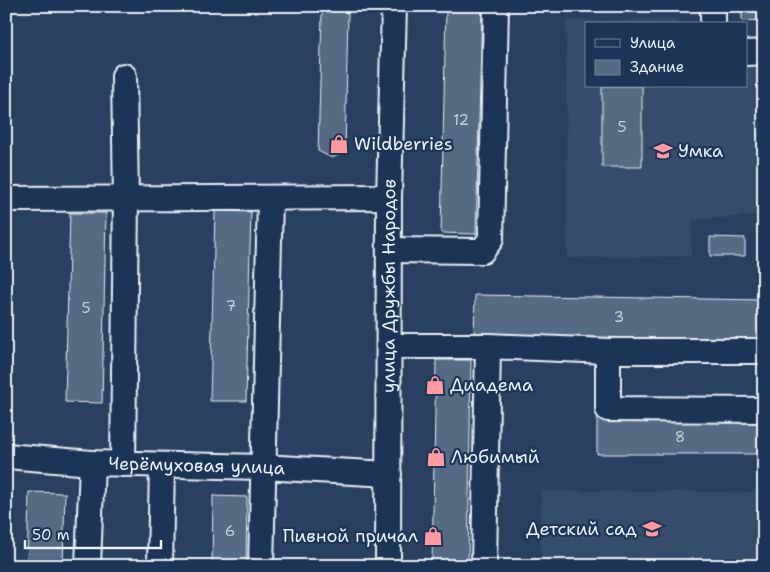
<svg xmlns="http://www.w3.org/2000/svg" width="770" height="572" viewBox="0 0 770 572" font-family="'Shantell Sans',sans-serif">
	<rect width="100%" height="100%" fill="#294061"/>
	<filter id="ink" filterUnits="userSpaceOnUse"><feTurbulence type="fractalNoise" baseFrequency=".02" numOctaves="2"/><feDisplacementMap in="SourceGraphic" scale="10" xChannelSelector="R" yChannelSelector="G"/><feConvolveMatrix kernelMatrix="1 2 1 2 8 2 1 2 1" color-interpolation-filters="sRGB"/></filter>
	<g filter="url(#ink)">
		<path fill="#364d6b" d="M677,20V24H586V86H746V66H759V215L692,220L691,256L567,258L566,21Z
			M541,491L764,492V566H540Z"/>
		<path fill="#556a83" stroke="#e8f1f8" d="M333,6L348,13L345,152L332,158L318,151L322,13Z
			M446,6H482L476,234L441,233Z
			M742,6H764V20L742,21Z
			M602,86H642V167H602Z
			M215,211L251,212L246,401H210Z
			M70,213H106L102,403L65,402Z
			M710,237L745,238V256H710Z
			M475,295L764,300V340L474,335Z
			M436,360H471L468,566H432Z
			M597,419H764V454H597Z
			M29,492L65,493L63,566H27Z
			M213,496L247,497L246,566H212Z"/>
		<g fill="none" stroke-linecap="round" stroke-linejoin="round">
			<g stroke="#e8f1f8" stroke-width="28">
				<g id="minor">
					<path d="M713,6V24"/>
					<path d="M746,53L764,52"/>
					<path d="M6,199L389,197"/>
					<path d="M389,250L482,251L491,239L496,6"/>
					<path d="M389,346H488"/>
					<path d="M608,351V409L764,410"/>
					<path id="s1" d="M6,456L92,463L262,467L389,474"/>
					<path d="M123,464L126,199L124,76"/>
					<path d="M88,566L92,463"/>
					<path d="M160,566L162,465"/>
					<path d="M261,566L270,199"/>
					<path id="s2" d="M388,566L389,197L394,6"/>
					<path d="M484,566L488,346L608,351H764"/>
				</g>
			</g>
			<use href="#minor" stroke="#1d3557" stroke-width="24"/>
		</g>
	</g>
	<defs>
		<g id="shop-bare" transform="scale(1.5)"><path d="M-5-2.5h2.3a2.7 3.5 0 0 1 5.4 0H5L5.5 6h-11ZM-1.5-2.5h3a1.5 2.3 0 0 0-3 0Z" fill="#ff9aa2" stroke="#1d3557" stroke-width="2.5" paint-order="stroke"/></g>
		<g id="school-bare" transform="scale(1.5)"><path d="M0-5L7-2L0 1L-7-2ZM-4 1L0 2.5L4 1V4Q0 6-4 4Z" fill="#ff9aa2" stroke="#1d3557" stroke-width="2.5" paint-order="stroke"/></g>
	</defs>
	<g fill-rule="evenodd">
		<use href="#shop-bare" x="339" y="144"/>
		<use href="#school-bare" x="663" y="151"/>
		<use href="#shop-bare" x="435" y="385"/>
		<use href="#shop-bare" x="436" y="457"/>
		<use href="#school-bare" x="652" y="529"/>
		<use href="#shop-bare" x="433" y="536"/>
	</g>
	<g text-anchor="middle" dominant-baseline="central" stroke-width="4.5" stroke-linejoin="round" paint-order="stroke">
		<g font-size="15" fill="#c3cfdb">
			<text x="461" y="120">12</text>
			<text x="622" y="127">5</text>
			<text x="231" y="306">7</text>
			<text x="86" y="308">5</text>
			<text x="619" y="317">3</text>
			<text x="680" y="437">8</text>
			<text x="230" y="531">6</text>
		</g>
		<g font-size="18" fill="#e8f1f8" stroke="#1d3557" text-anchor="start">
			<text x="354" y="144">Wildberries</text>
			<text x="678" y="151">Умка</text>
			<text x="450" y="385">Диадема</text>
			<text x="451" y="457">Любимый</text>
			<text x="637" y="529" text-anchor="end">Детский сад</text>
			<text x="418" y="536" text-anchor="end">Пивной причал</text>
		</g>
		<g font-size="18" fill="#e8f1f8" stroke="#1d3557">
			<text stroke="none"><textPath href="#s2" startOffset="280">улица Дружбы Народов</textPath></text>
			<text stroke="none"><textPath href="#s1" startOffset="191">Черёмуховая улица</textPath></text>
		</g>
	</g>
	<rect width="770" height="572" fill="none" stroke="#1d3557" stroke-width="25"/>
	<rect x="12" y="12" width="745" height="547" fill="none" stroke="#e8f1f8" stroke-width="2" filter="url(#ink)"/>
	<rect x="585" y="22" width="162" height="65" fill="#1d3557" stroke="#6e8097"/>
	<rect x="595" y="39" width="25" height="8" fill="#1d3557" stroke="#6e8097"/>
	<text x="630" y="48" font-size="15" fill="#e8f1f8">Улица</text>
	<rect x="595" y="60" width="25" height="15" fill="#556a83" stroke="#6e8097"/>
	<text x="630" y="72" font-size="15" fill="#e8f1f8">Здание</text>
	<path d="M25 540v8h136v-8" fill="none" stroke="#e8f1f8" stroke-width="2.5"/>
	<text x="32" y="540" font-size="15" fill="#e8f1f8" stroke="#1d3557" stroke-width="4" paint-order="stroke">50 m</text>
</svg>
